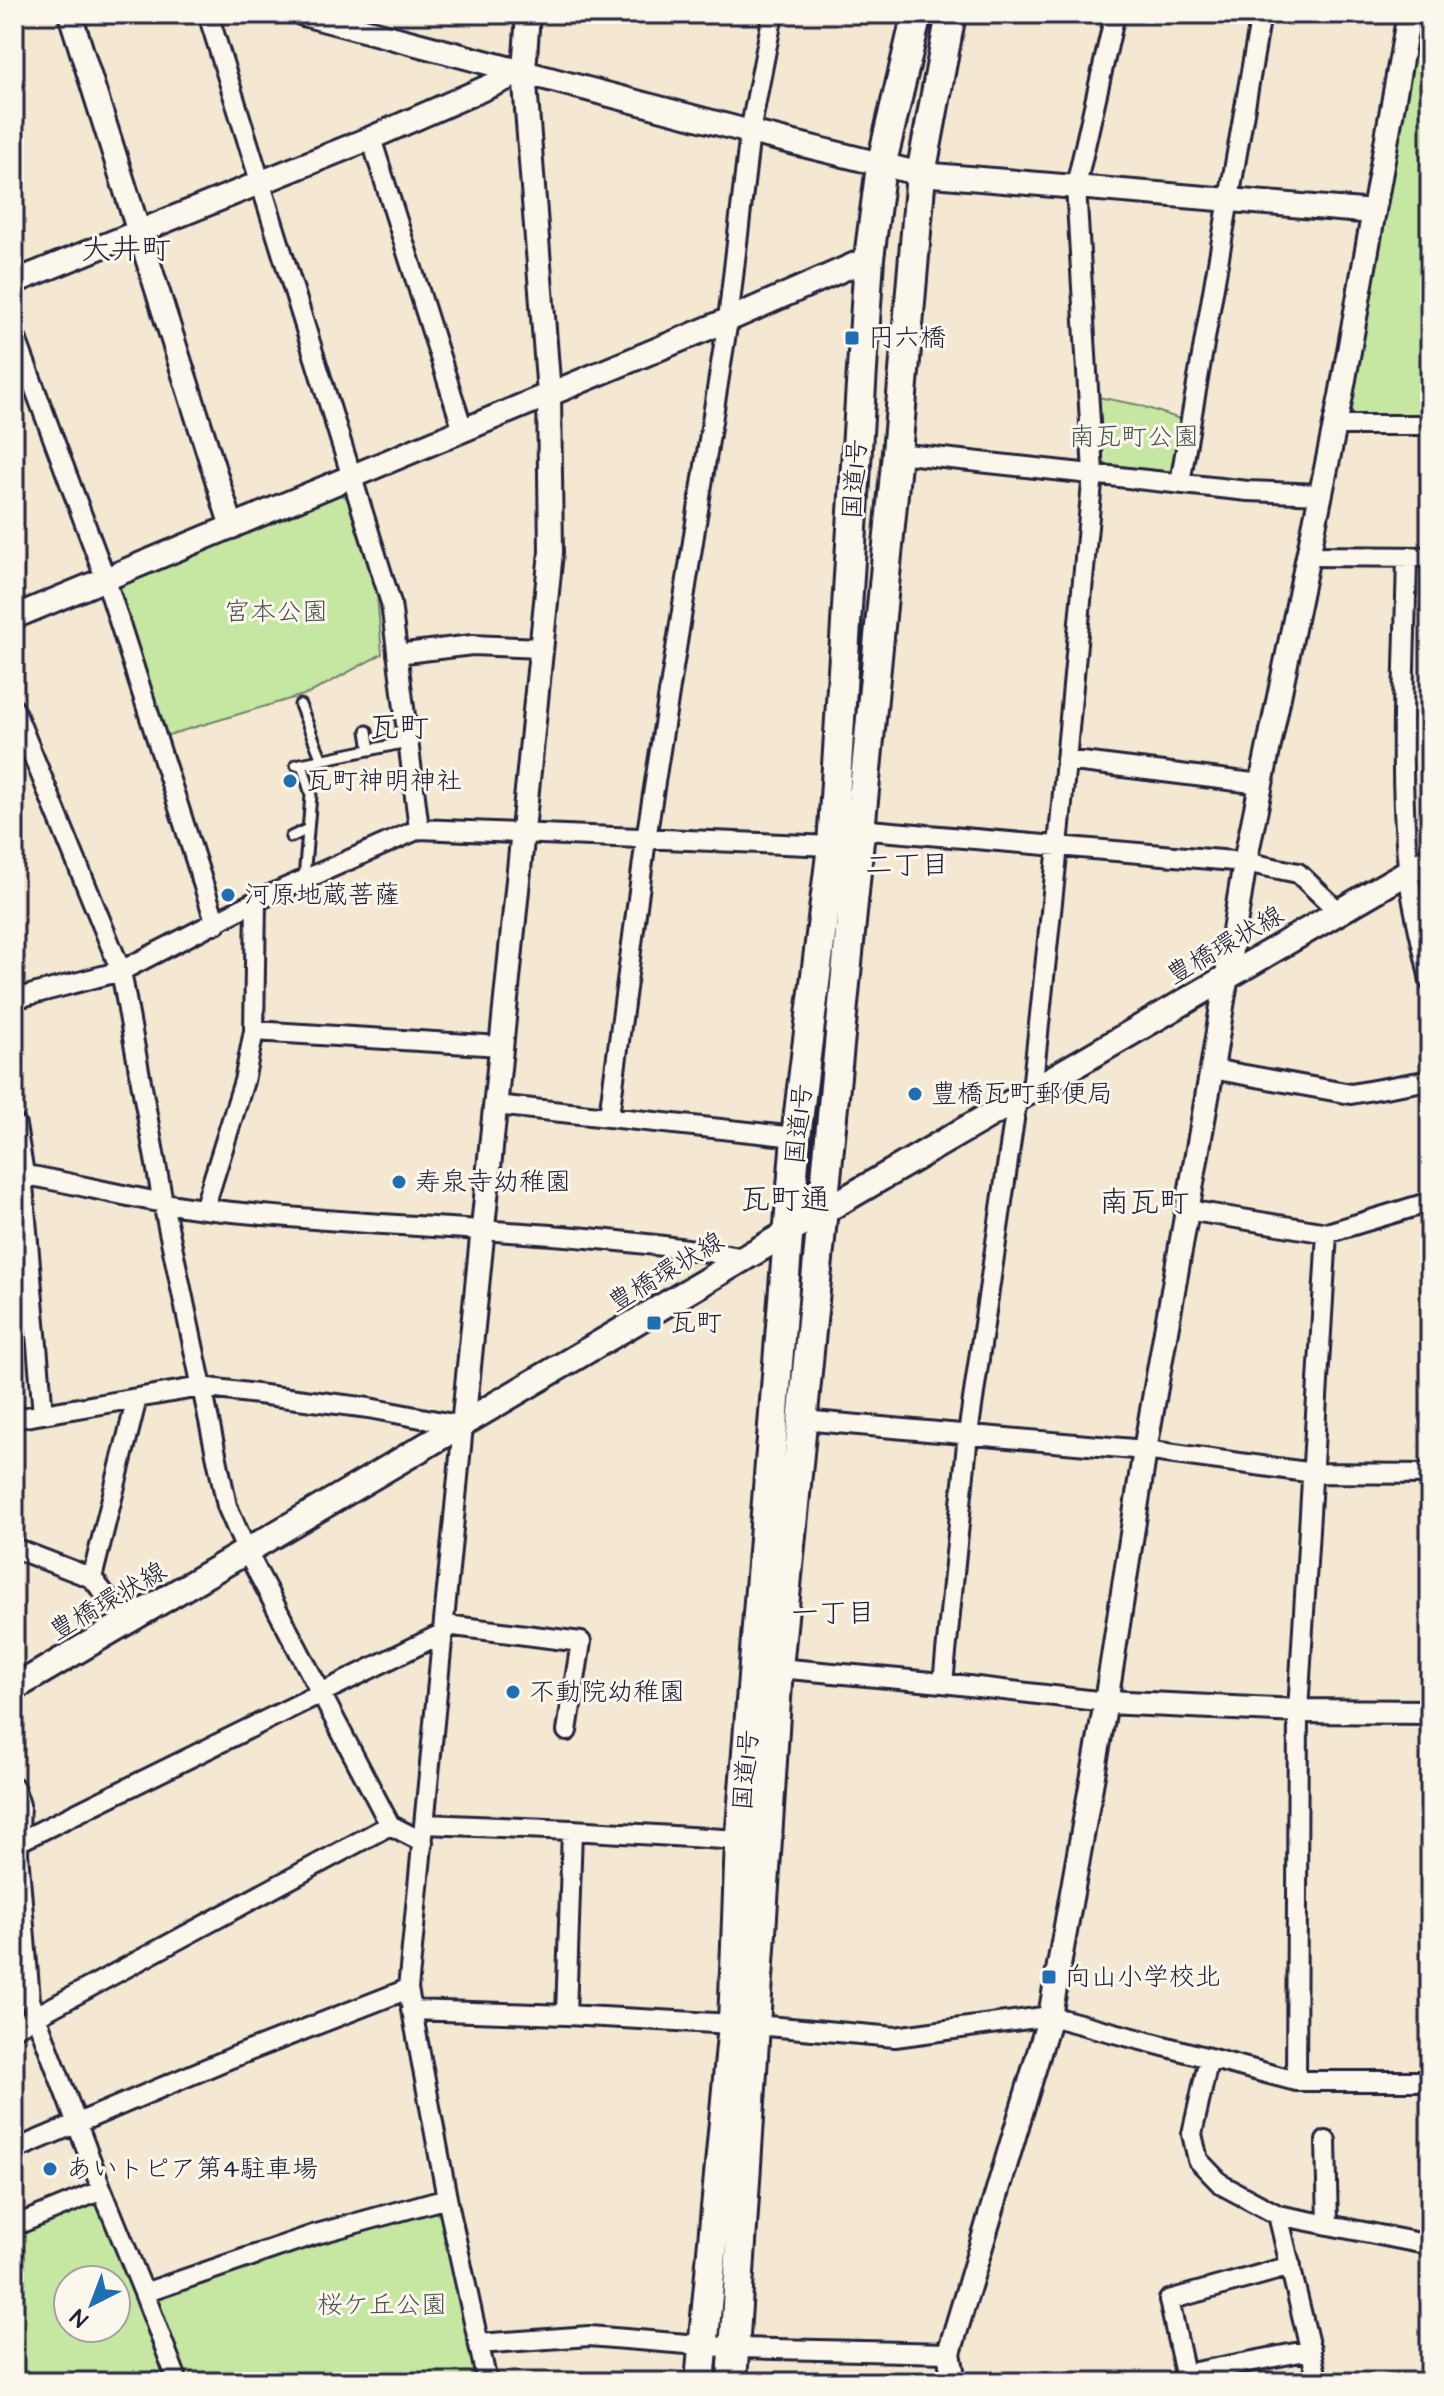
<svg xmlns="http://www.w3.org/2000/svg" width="1444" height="2396" viewBox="0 0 1444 2396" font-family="'Architects Daughter','Klee One',sans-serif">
	<rect width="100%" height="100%" fill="#f4e8d3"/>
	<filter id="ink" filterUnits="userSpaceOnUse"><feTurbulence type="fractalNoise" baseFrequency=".0125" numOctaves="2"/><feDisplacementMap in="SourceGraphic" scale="16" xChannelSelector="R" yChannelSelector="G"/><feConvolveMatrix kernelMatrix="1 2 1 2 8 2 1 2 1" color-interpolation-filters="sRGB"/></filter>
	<g filter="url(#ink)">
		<path fill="#c5e7a1" stroke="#74846e" stroke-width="2" fill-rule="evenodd" d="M1422,14H1430V417L1357,418L1349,408Z
			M1098,397L1139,405L1183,420L1178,468L1172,473L1105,464L1099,459Z
			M337,492L347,498L377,595L382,654L310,693L165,736L117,594L119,586Z
			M93,2199L102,2208L141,2302L341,2236L432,2210L440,2216L467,2322L478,2382H14V2232ZM68,2280H116V2328H68Z"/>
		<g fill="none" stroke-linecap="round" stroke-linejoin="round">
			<g stroke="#22223b" stroke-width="15">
				<path id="service" d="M300,705L322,760
					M367,731L370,750
					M302,764L311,795L304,879
					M296,765L407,742
					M291,837L308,829"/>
			</g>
			<g stroke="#22223b" stroke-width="24">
				<path id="minor" d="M208,14L391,603L419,829
					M371,138L463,430
					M14,333L106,580L216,924
					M1335,425H1430
					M897,453L1248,491L1321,494
					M1180,483L1261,14
					M1308,556L1430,557
					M1407,557C1405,660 1398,765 1408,867C1411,905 1423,944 1430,981
					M397,654L472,645L541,648
					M14,709L121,971L163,1203L227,1506L247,1552L390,1825L423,1842
					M1066,760L1261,784
					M858,829L1245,862L1298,873L1338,911
					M14,999L121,971L256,901L419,829L832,846
					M254,1031L501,1046
					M1212,1069L1351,1094L1430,1080
					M1032,1090L1058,846L1093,473L1076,186L1115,14
					M495,1105L796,1137
					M609,1116L646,839L728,320L750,132L773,14
					M14,1173C78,1183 141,1202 205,1209C385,1230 567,1227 745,1258
					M22,1174L43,1414
					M204,1209L244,1081L254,1031L256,901
					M1187,1210L1327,1233L1430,1202
					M14,1419L201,1387L369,1408L463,1426L408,1989L447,2198L487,2382
					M802,1420L1145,1450L1314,1473L1430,1474
					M14,1548L92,1578L137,1398
					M92,1578L127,1622
					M446,1625L581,1642L567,1731
					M778,1668L943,1683L1106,1702
					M943,1683L968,1434L1017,1099
					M14,1787L20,1805L18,1853L30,2000L102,2190
					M425,1824L572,1830
					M14,1844L445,1632
					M411,2010L566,2015L733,2024
					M566,2015L572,1830L740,1840
					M755,2025L895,2037L1050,2016L1296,2081H1430
					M14,2028L390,1825
					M1209,2058L1192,2134L1198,2160L1222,2185L1278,2215L1430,2245
					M1296,2081L1298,1711L1327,1233
					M1326,2141L1328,2225
					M14,2150L231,2058L408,1989
					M1278,2215L1318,2382
					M14,2226L102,2190L144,2293L313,2235L447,2198
					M1291,2266L1169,2300L1185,2374L1311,2350
					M144,2293L178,2382
					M479,2344L589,2336L736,2348L949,2353"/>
			</g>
			<g stroke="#22223b" stroke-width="28">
				<path id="tertiary" d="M70,14L232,527
					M303,14L750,132L921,174L1374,212
					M14,282L371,138L524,71
					M14,617L728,320L869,258
					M14,1126L22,1174
					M463,1426L551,552L549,394L524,71L528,14
					M1106,1702L1298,1711L1430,1712
					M954,2382L949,2353L1050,2016L1106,1702L1145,1450L1212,1069L1245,862L1341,396L1409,14"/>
			</g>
			<g stroke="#22223b" stroke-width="30">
				<path id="secondary" d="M14,1688L821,1213L1430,859"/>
			</g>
			<g stroke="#22223b" stroke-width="34">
				<path id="trunk" d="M700,2382L733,2024L740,1840L796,1137L832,846L869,258L881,166L917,14
					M732,2382L778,1668L897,453L921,174L951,14"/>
			</g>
			<use href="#service" stroke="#fbf7ec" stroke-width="9"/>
			<use href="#minor" stroke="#fbf7ec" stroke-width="18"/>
			<use href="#tertiary" stroke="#fbf7ec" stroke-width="22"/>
			<use href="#secondary" stroke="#fbf7ec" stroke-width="24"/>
			<use href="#trunk" stroke="#fbf7ec" stroke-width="28"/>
		</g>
	</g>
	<g fill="#1f6fb2" stroke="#fbf7ec" stroke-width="3">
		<rect x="844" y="330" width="16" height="16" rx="4"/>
		<circle cx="290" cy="781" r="8"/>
		<circle cx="228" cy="895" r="8"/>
		<circle cx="915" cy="1094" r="8"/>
		<circle cx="399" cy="1182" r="8"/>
		<rect x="646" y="1315" width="16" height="16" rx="4"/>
		<circle cx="513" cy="1692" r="8"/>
		<rect x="1041" y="1969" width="16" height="16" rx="4"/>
		<circle cx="50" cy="2169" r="8"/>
	</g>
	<g text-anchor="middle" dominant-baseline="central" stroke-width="6" stroke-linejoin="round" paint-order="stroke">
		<g font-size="26" fill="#22223b" stroke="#fbf7ec" text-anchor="start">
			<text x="868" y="338">円六橋</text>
			<text x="306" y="781">瓦町神明神社</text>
			<text x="244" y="895">河原地蔵菩薩</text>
			<text x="931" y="1094">豊橋瓦町郵便局</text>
			<text x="415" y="1182">寿泉寺幼稚園</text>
			<text x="670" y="1323">瓦町</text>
			<text x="529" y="1692">不動院幼稚園</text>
			<text x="1065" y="1977">向山小学校北</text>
			<text x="66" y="2169">あいトピア第4駐車場</text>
		</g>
		<g font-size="26" fill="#4b5354" stroke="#fbf7ec">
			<text x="1134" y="437">南瓦町公園</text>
			<text x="276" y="612">宮本公園</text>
			<text x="382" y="2305">桜ケ丘公園</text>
		</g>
		<g font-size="26" fill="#22223b" stroke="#fbf7ec">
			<text transform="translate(855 479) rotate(-86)">国道1号</text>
			<text transform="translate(1225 945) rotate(-30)">豊橋環状線</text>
			<text transform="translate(799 1124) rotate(-84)">国道1号</text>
			<text transform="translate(666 1272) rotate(-31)">豊橋環状線</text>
			<text transform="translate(108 1601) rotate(-30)">豊橋環状線</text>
			<text transform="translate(746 1770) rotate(-85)">国道1号</text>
		</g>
		<g font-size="28" fill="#22223b" stroke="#fbf7ec">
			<text x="907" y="865">二丁目</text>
			<text x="833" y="1613">一丁目</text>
		</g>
		<g font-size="30" fill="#22223b" stroke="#fbf7ec">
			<text x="126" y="250">大井町</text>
			<text x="399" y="728">瓦町</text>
			<text x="785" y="1200">瓦町通</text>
			<text x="1144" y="1203">南瓦町</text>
		</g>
	</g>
	<rect width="1444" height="2396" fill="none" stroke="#fbf7ec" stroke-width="48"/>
	<rect x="24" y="24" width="1396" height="2348" fill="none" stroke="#22223b" stroke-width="3" filter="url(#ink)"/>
	<g transform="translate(92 2304) rotate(222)"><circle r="38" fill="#fbf7ec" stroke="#a4a2a5" stroke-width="2"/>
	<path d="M0-6L14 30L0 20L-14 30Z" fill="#1f6fb2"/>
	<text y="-12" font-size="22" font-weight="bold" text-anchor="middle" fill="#22223b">N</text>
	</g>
</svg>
